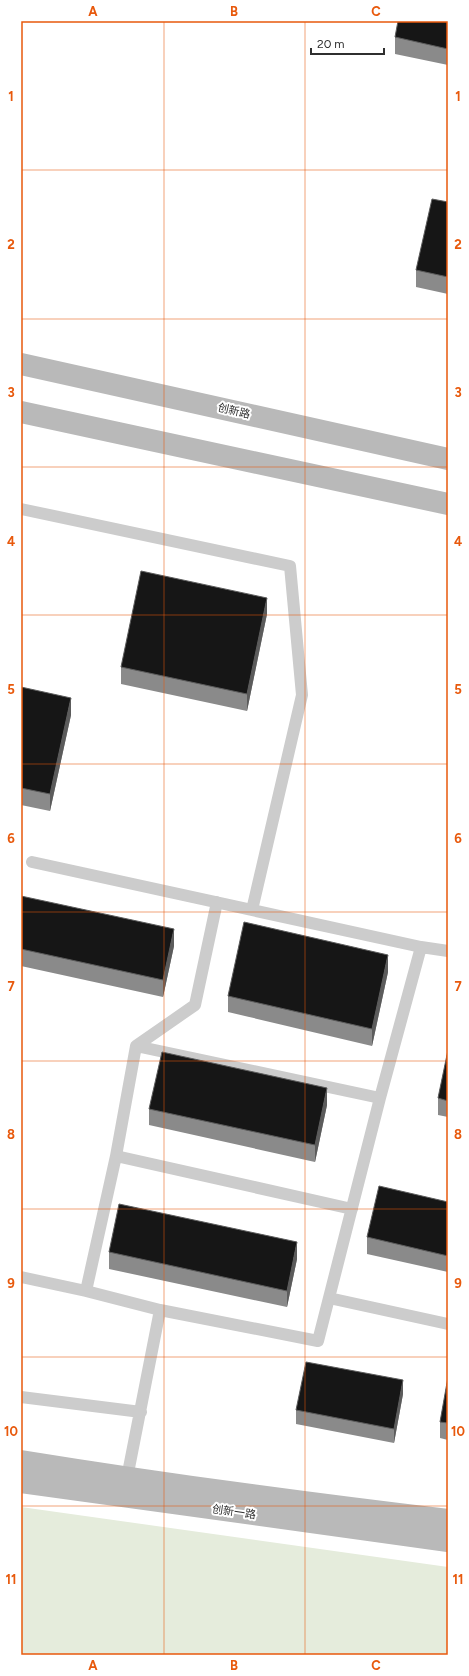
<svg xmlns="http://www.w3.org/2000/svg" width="469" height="1676" viewBox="0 0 469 1676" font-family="Figtree,'Noto Sans SC',sans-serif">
	<rect width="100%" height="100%" fill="#fff"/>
	<path fill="#e5ecdc" d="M21,1507L448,1567V1655H21Z"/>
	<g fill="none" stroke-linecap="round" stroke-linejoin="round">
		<path stroke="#ccc" stroke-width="12" d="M21,509L290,566L302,695L252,910
			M32,862L421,947L380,1098L318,1341L160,1310L127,1478
			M421,947L448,951
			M136,1046L380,1098
			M116,1156L352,1209
			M21,1277L86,1291L116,1156L136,1046L195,1005L217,902
			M86,1291L160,1310
			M329,1298L448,1324
			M21,1397L141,1412"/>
		<path stroke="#b9b9b9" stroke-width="22" d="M21,364L448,459
			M21,412L448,504
			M21,1461C163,1484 305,1503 448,1520
			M21,1482L448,1541"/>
	</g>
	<path fill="#8a8a8a" d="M448,21V65L395,54V37Z
		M448,202V294L416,287V270Z
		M267,614L247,711L121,684V667Z
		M21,687L71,715L50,811L21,805Z
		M21,896L174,946L163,997L21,966Z
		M388,972L372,1046L228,1012V996Z
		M448,1050V1117L438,1115V1098Z
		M327,1105L315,1162L149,1125V1109Z
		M448,1202V1272L367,1254V1237Z
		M109,1252L297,1259L287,1307L109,1269Z
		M448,1377V1440L440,1438V1422Z
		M403,1394L394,1443L296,1424V1410Z"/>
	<path fill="#5c5c5c" d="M267,598V614L247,711V694Z
		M71,698V715L50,811V794Z
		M174,929V946L163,997V980Z
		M388,955V972L372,1046V1029Z
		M327,1088V1105L315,1162V1145Z
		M297,1242V1259L287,1307V1291Z
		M403,1380V1394L394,1443V1429Z"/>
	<path fill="#161616" stroke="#5c5c5c" d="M398,21H448V49L395,37Z
		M432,199L448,202V277L416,270Z
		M141,571L267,598L247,694L121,667Z
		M21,687L71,698L50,794L21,788Z
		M21,896L174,929L163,980L21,949Z
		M244,922L388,955L372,1029L228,996Z
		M448,1050V1101L438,1098Z
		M162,1052L327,1088L315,1145L149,1109Z
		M379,1186L448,1202V1256L367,1237Z
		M119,1204L297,1242L287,1291L109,1252Z
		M306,1362L403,1380L394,1429L296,1410Z
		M448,1377V1423L440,1422Z"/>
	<path fill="none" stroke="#e8590c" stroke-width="1" stroke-opacity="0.55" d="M164,21V1655M305,21V1655M21,170H448M21,319H448M21,467H448M21,615H448M21,764H448M21,912H448M21,1061H448M21,1209H448M21,1357H448M21,1506H448"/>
	<g text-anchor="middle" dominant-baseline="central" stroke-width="4" stroke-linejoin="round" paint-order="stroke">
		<g font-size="11" fill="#2f2f2f" stroke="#fff">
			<text transform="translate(234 411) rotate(13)">创新路</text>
			<text transform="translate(234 1512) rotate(8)">创新一路</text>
		</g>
	</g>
	<rect width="469" height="1676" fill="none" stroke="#ffffff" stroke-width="44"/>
	<path d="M311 48v6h73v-6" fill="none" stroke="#2f2f2f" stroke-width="2"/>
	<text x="317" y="48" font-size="12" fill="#2f2f2f" stroke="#ffffff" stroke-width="3" paint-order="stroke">20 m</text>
	<rect x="22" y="22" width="425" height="1632" fill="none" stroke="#e8590c" stroke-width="1.5"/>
	<g font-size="13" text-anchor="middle" font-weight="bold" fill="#e8590c">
		<text x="93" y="16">A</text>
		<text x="234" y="16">B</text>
		<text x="376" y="16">C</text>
		<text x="11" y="101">1</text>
		<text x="458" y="101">1</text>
		<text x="11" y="249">2</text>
		<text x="458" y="249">2</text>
		<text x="11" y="397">3</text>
		<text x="458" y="397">3</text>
		<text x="11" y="546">4</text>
		<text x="458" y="546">4</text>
		<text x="11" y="694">5</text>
		<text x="458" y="694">5</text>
		<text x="11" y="843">6</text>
		<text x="458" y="843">6</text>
		<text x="11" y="991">7</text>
		<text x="458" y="991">7</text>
		<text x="11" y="1139">8</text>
		<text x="458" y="1139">8</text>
		<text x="11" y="1288">9</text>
		<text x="458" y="1288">9</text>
		<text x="11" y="1436">10</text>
		<text x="458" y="1436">10</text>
		<text x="11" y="1584">11</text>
		<text x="458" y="1584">11</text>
		<text x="93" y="1670">A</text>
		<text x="234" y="1670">B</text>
		<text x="376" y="1670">C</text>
	</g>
</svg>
